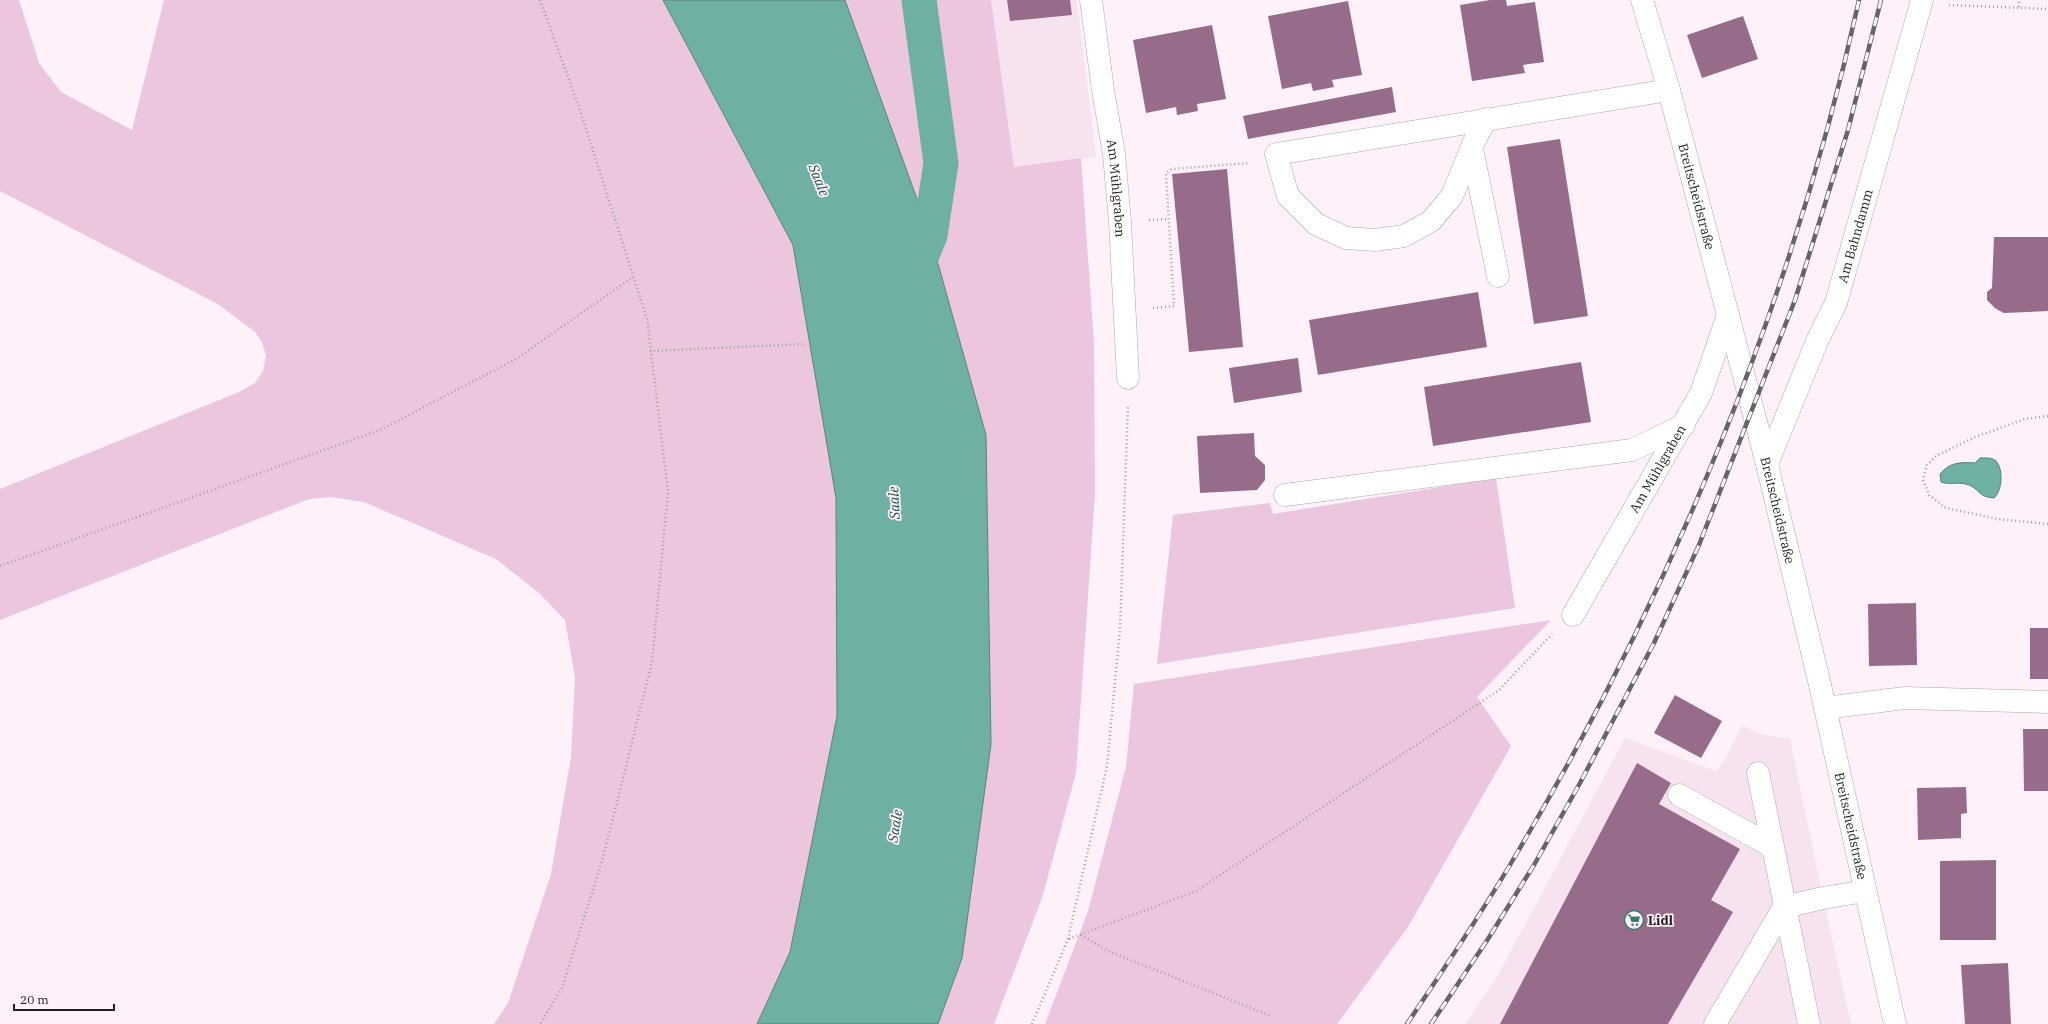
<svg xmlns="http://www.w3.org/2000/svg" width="2048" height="1024" viewBox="0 0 2048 1024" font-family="'IBM Plex Serif',serif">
	<rect width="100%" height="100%" fill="#fef1f9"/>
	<path fill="#f7e3f0" d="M991,0H1077L1096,157L1014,168Z
		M1742,725L1759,734L1790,739L1823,898L1851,1024H1465L1498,975L1625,738L1716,771L1724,761Z"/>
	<path fill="#ecc5df" d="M0,0H19L39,63L61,92L132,130L164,0H663L793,245L836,498L837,716L790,952L757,1024H494L508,1003L551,874L571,757L575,677L565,620L538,592L496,559L364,502L331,497L309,499L0,620V489L239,392L255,383L263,371L266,355L262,342L255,332L218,304L0,191Z
		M845,0H991L1014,167L1081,158L1094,343L1095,493L1076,773L1042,898L994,1024H938L962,958L986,435L930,235Z
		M1496,478L1515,608L1157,664L1173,515L1270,503L1273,514Z
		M1551,620L1477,697L1511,746L1408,927L1337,1024H1045L1088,911L1126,767L1134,684Z"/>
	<path fill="#6fb0a5" stroke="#57847c" d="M663,0H845L930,235L986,435L991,744L962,958L938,1024H757L790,952L837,716L836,498L793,245Z
		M1980,458C1985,458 1992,457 1996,461C2004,470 2002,491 1994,498C1977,497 1980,488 1966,484C1958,482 1949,485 1941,482L1940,474C1950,462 1961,462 1975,463Z"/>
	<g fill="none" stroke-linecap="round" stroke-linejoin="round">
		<path stroke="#6fb0a5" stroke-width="35" d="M912,279L930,235L941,163L919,0"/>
	</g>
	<path fill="#976c8a" d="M1007,0H1070L1072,15L1010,21Z
		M1490,0H1506L1507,6L1535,2L1544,62L1523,65L1525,73L1472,81L1460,5Z
		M1348,1L1362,75L1332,80L1334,87L1313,91L1311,83L1282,89L1268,16Z
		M1743,16L1758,59L1702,78L1687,35Z
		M1212,25L1226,99L1197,104L1198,111L1177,115L1176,107L1146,113L1133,40Z
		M1392,87L1396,112L1248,139L1243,116Z
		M1560,139L1588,316L1534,324L1507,147Z
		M1227,169L1243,347L1189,352L1172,174Z
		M1994,237H2048V311L2004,313L1996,309L1987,300V292L1992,288Z
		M1478,292L1487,347L1318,375L1309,320Z
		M1298,358L1302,392L1234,403L1229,368Z
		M1581,362L1591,422L1433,446L1424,387Z
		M1254,433L1255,456L1265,465V480L1257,490L1200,493L1197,436Z
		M1916,603L1917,665L1869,666L1868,604Z
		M2030,628H2048V679H2030Z
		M1675,695L1722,721L1701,758L1654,733Z
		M2023,729H2048V791H2024Z
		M1637,763L1671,783L1659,804L1740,849L1711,900L1733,912L1668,1024H1500Z
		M1966,787L1967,813L1961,814V838L1918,840L1917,788Z
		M1996,860V940H1940V861Z
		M2008,963L2011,1024H1965L1961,965Z"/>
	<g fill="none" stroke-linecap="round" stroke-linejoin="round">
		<g stroke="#b1a5ad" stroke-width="23">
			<g id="minor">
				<path id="s1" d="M1091,0L1103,90L1114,154L1120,222L1128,378"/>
				<path id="s2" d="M1642,0L1669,90L1767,464L1820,685L1895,1024"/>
				<path d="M1486,119L1474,142L1452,196L1431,221L1404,236L1375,240L1346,238L1316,224L1288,196L1276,154L1669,90"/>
				<path d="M1472,149L1498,276"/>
				<path id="s3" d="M1767,464L1818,339L1836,303L1922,0"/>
				<path d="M1285,495L1632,450L1684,425"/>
				<path id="s4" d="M1573,615L1701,393L1728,315"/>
				<path d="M1825,708L1905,698L2048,702"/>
				<path d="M1758,773L1809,1024"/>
				<path d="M1679,795L1773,847"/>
				<path d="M1715,1024L1784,907L1823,898L1865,891"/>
			</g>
		</g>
		<path stroke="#a69da3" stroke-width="2.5" stroke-dasharray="1 3" stroke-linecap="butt" d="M540,0L580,110L647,319L668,491L652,662L603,858L562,988L540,1024
			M1949,5L2048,9
			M2019,7V0
			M1149,220L1169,219
			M1153,308L1174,306L1166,173L1172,169L1249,163
			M650,351L806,344
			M2048,416L2025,419L1975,437L1936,456L1927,465L1923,480L1929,495L1946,508L1998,519L2048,524
			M0,566L380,430L516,359L633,277
			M1081,935L1108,951L1271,1016
			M1069,939L1196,891L1499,690L1552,634
			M1032,1024L1068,939L1107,766L1120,629L1128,405"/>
		<use href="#minor" stroke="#fff" stroke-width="22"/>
		<g stroke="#696266" stroke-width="4.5">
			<path id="rail" d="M1407,1024C1444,968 1483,912 1517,853C1672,592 1794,297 1859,0
				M1431,1024L1488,939L1534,865L1580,783L1654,643L1699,545L1795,300L1848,130L1881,0"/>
		</g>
		<use href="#rail" stroke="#fef1f9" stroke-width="3" stroke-dasharray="9" stroke-linecap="butt"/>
	</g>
	<defs>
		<g id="supermarket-ring" transform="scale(1)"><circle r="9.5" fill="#fef1f9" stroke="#357b71" stroke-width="1.5"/><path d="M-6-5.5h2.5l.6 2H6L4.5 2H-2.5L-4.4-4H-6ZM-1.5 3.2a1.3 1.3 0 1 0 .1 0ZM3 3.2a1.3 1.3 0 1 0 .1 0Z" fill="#357b71"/></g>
	</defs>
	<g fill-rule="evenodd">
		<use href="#supermarket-ring" x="1634" y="920"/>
	</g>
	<g text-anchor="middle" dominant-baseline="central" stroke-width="3.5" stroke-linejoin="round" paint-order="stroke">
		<g font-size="13" fill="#201c1e" stroke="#fef1f9">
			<text stroke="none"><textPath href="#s1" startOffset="190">Am Mühlgraben</textPath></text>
			<text stroke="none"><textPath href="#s2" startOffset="204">Breitscheidstraße</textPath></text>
			<text stroke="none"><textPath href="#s3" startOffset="245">Am Bahndamm</textPath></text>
			<text stroke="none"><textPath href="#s4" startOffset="169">Am Mühlgraben</textPath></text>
			<text stroke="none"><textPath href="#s2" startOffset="528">Breitscheidstraße</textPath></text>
			<text stroke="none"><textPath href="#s2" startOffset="852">Breitscheidstraße</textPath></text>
		</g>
		<g font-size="13" font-weight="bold" fill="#201c1e" stroke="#fef1f9" text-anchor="start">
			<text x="1648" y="920">Lidl</text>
		</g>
		<g font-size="14" font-style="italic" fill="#1a514a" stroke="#fef1f9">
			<text transform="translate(819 180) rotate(68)">Saale</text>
			<text transform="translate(894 503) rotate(-93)">Saale</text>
			<text transform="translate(895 826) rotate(-81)">Saale</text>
		</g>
	</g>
	<path d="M14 1004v6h100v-6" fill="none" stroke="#201c1e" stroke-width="2"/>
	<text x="20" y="1004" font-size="12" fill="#201c1e" stroke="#fef1f9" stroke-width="3" paint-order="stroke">20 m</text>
</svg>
